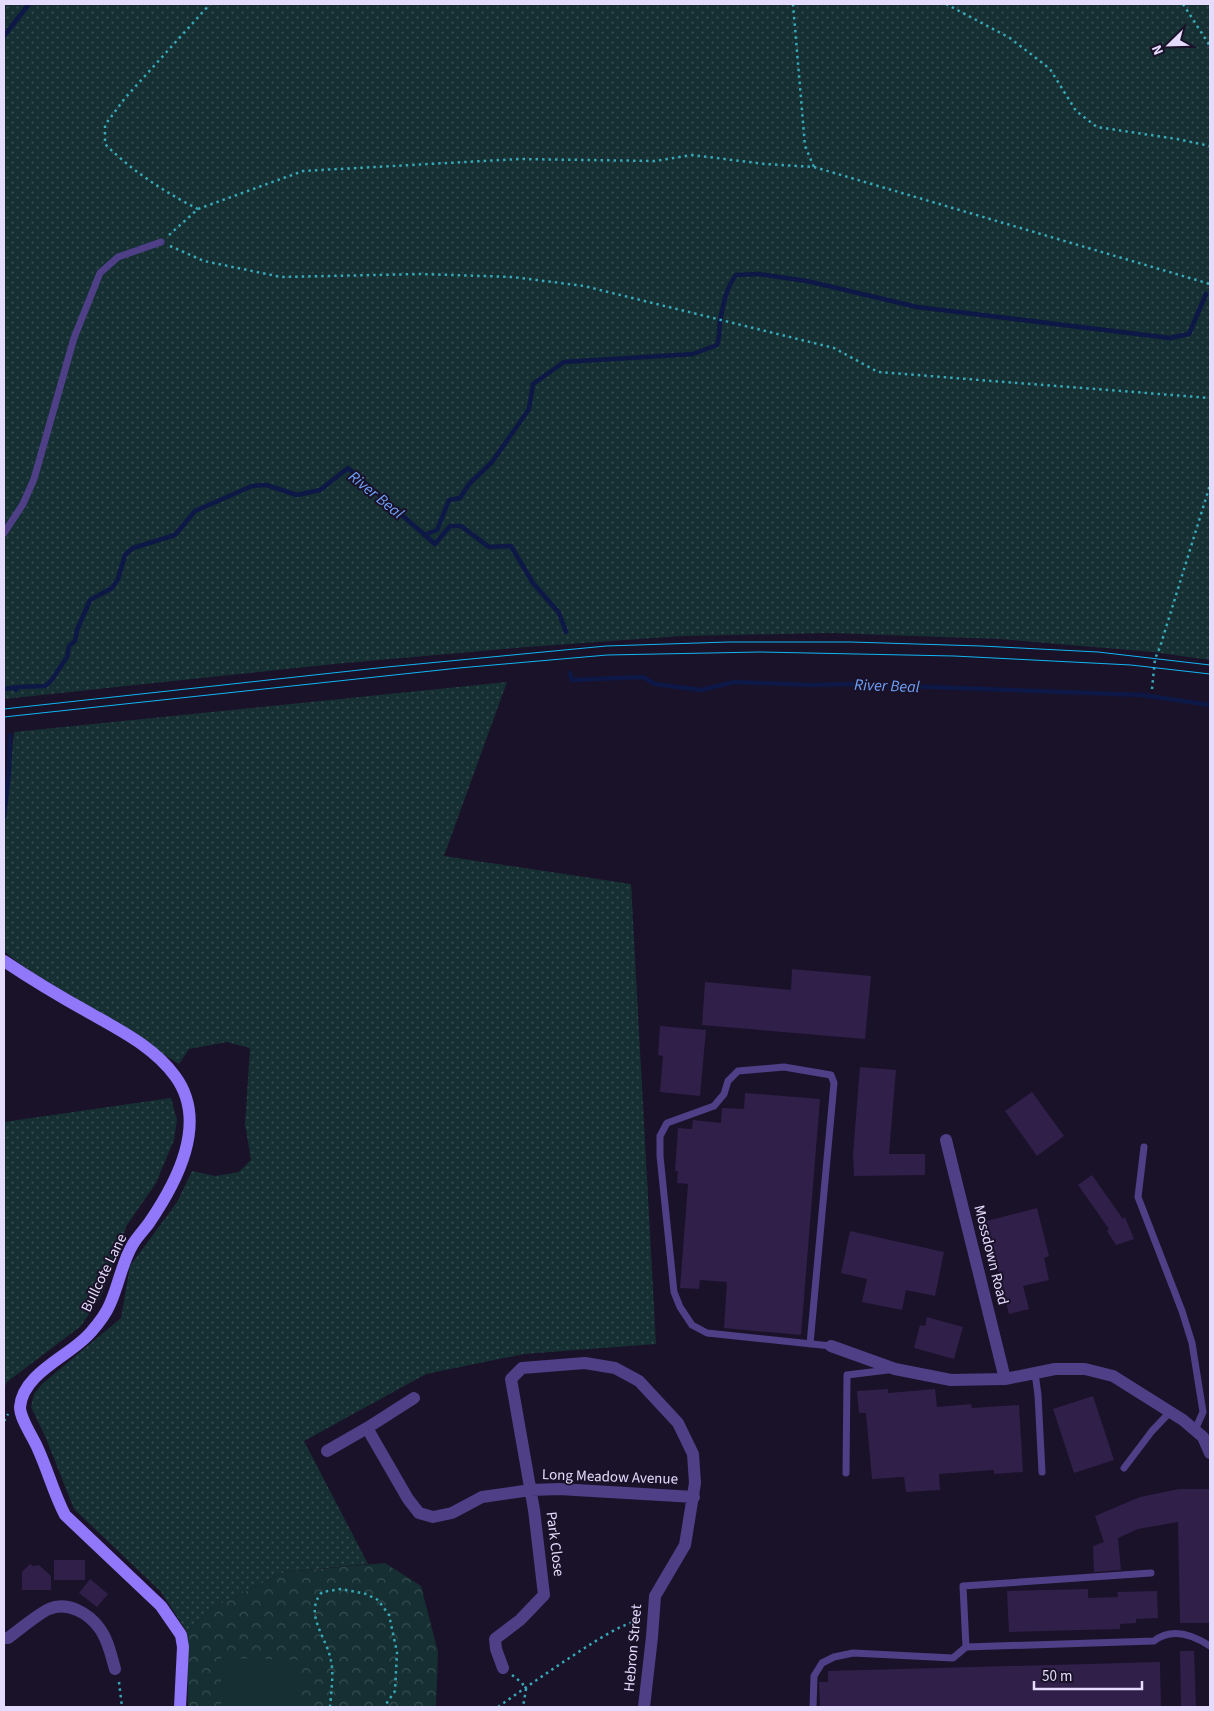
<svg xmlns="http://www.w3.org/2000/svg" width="1214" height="1711" viewBox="0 0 1214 1711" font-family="'Source Sans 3',sans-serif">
	<defs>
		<pattern id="grass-dots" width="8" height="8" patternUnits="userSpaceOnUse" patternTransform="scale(1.25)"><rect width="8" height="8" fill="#152f33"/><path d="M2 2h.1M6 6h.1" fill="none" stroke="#374d51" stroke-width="1.8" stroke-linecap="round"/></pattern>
		<pattern id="park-crowns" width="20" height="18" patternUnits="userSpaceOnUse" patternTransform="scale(1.25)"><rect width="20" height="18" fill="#152f33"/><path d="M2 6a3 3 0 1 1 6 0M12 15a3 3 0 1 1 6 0" fill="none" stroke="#374d51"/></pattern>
	</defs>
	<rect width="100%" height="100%" fill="#1a1229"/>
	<path fill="url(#grass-dots)" d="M4,4H1210V660L1153,652L999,639L831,633L682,636L527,647L334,664L4,699Z
		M507,682L444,856L631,884L656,1344L524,1354L426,1374L304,1441L368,1564L285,1572L212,1608L187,1632L161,1592L74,1509L45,1436L31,1407L34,1394L42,1384L121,1318L130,1266L177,1202L192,1171L215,1176L239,1172L251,1160L245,1124L250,1048L227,1042L189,1049L179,1064C145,1043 112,1020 78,1000C53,984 26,971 4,951V830L14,732Z
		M171,1098L177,1120L174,1140L156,1183L127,1225L101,1296L81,1326L7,1382L4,1389V1122Z"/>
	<path fill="url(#park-crowns)" d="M385,1563L421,1586L438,1652L436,1707H188L187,1632L212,1608L285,1572Z"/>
	<path fill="#152f33" d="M221,1658L298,1660V1707H221Z"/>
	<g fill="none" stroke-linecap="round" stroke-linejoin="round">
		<path stroke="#0d1846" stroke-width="4.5" d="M4,36L29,4
			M424,535L437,530L449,500L460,498L469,484L492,462L529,409L533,384L564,362L693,354L717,345C720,337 719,329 720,321C723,305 726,288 736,275L758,274L807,281L917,307L1170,338L1189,334L1206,294
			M570,673L572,680L643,677L655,684L701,690L734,682L812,685L850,684L1142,695L1210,705
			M4,689L18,687
			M16,690L18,687L45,686L51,681L67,657L69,646L75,641L77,630L90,600L112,588L118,579L125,555L133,548L175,535L195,511L252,486L266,485L297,495L320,490L348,468L435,544L450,526H461L489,547L511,546L533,583L559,613L566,632
			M4,817L9,772L10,735"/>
	</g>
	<path fill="#2f1f49" d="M792,969L871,976L865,1039L702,1025L705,982L791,990Z
		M660,1026L706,1030L700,1096L660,1092L663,1056L658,1055Z
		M860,1067L896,1070L889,1154H925V1175L854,1176L853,1154Z
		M1032,1092L1064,1136L1037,1156L1005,1111Z
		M745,1093L820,1099L801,1335L724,1328L727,1282L700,1280L699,1289L680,1288L688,1184L677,1183L678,1171H675L678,1128L692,1129L693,1120L721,1123L722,1108L744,1109Z
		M1092,1175L1123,1219L1125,1217L1134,1239L1116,1245L1107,1231L1109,1229L1078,1185Z
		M1037,1208L1049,1256L1044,1258L1049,1280L1023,1286L1029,1309L1009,1314L995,1258L992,1259L983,1222Z
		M850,1231L944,1252L935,1296L906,1290L902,1310L862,1302L867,1279L841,1273Z
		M927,1317L963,1327L954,1359L914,1348L920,1325L925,1326Z
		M888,1389V1393L935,1389L937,1407L971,1404L972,1408L1019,1405L1023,1472L994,1474V1470L939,1474L940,1490L906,1492L904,1477L872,1479L866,1413H859L857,1391Z
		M1093,1396L1114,1460L1074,1473L1053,1409Z
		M1179,1489H1209L1210,1623H1180L1178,1522L1138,1529L1118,1538L1121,1570L1094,1572L1093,1546L1104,1542L1095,1516L1140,1497Z
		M54,1560H85V1580H54Z
		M30,1564L33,1566L39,1565L51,1576V1590H22V1572Z
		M90,1579L108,1594L97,1607L79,1593Z
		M1088,1589V1598L1118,1597L1117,1592L1157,1591L1158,1618L1136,1619V1623L1120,1624V1629L1009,1632L1007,1591Z
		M1180,1651H1194L1196,1707H1181Z
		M1160,1662L1161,1707H820L819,1682H828V1671Z"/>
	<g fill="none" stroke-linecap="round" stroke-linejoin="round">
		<path stroke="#36a8b6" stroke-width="2.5" stroke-dasharray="2.5 4" stroke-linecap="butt" d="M793,4L805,146L814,167
			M946,4L1010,38L1050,69L1076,111L1097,127L1177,139L1210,146
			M1183,4L1210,46
			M198,209C164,192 131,170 105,144V125L125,98L210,4
			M169,235L198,209L303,171L519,159L655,161L692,155L765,164L814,167L1210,284
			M170,246L204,261L281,277L421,274L513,277L584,286L834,348L878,372L1210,398
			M1152,689L1155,659L1160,647L1210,485
			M4,1421L8,1414
			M512,1675L522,1683L526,1689L523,1707
			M119,1682L122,1707
			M330,1707C331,1694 334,1673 331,1661C327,1637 303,1614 322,1592L341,1589L366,1594L378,1600L389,1615L397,1652L395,1691L384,1707
			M498,1707C526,1687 554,1668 583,1649C601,1638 621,1624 641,1620"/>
		<path stroke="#4e3f86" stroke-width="7" d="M4,533L23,504L34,479L74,338L100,273L118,257L161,242
			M1144,1147L1138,1197L1182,1311L1192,1343L1203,1412L1195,1430
			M810,1344L834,1083L831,1075L784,1067L738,1071L728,1081L724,1094L714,1106L667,1123L660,1136V1156L674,1292L680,1307L692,1325L707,1333L831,1346
			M1035,1373L1038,1395L1042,1472
			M1124,1468L1152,1431L1170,1412
			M846,1473L847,1375L888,1370
			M966,1647L963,1586L1151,1573
			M813,1707L814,1676L822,1663L834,1657L853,1653L953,1658L966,1647L1154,1641C1172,1627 1193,1635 1210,1646"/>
		<path stroke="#4e3f86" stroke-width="12" d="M946,1140L1005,1379
			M831,1346L895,1369L951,1380L1005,1379L1055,1369H1085L1113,1376L1183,1420L1203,1437L1210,1453
			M367,1428L408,1499L419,1513L433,1517L452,1513L482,1497L531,1490L559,1489L694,1497
			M327,1451L367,1428L414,1398
			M4,1638H8C18,1631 39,1613 49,1609C67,1601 89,1613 100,1629C108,1640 111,1655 115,1669
			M503,1668L496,1649L495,1639L520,1620L544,1595L534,1510L511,1379L522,1368L585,1363L615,1368L639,1381L678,1423L693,1454L695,1483L685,1545L655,1596L652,1637L644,1707"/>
		<path stroke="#9177f9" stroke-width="12" d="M4,961C31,979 59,996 88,1012C119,1030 153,1046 175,1076C209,1122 177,1182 149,1223C144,1230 138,1236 133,1244C122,1262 119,1284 110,1304C106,1314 98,1324 91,1332C71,1356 23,1372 20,1407C20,1419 33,1437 38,1449C48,1471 54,1494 65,1515L161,1606L181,1635L183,1647L180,1707"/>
		<path stroke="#11b6f4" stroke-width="1" d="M4,709L387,667L606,646L728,642H851L981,646L1098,652L1210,665
			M4,717L459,668L607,655L760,652L954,656L1131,665L1210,674"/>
	</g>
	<g text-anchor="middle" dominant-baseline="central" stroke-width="4" stroke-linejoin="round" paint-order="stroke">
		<g font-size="15" fill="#e5dbfd" stroke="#1a1229">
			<text transform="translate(991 1255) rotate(76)">Mossdown Road</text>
			<text transform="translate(104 1273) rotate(-64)">Bullcote Lane</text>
			<text transform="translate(610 1477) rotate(2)">Long Meadow Avenue</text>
			<text transform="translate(555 1544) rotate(83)">Park Close</text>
			<text transform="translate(633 1648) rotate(-85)">Hebron Street</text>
		</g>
		<g font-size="16" font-style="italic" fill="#6ea1f8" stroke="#1a1229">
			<text transform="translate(376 495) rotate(39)">River Beal</text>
			<text transform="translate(887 686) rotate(2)">River Beal</text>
		</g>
	</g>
	<rect width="1214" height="1711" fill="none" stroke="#e5dbfd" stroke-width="10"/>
	<g transform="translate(1169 45) rotate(247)" stroke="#1a1229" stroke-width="4" paint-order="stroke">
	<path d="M0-4L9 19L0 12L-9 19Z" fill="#e5dbfd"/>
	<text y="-8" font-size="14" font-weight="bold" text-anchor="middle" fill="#e5dbfd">N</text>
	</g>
	<path d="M1034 1681v8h108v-8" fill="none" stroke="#e5dbfd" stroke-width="2.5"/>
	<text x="1042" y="1681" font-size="15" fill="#e5dbfd" stroke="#1a1229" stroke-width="4" paint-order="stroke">50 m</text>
</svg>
